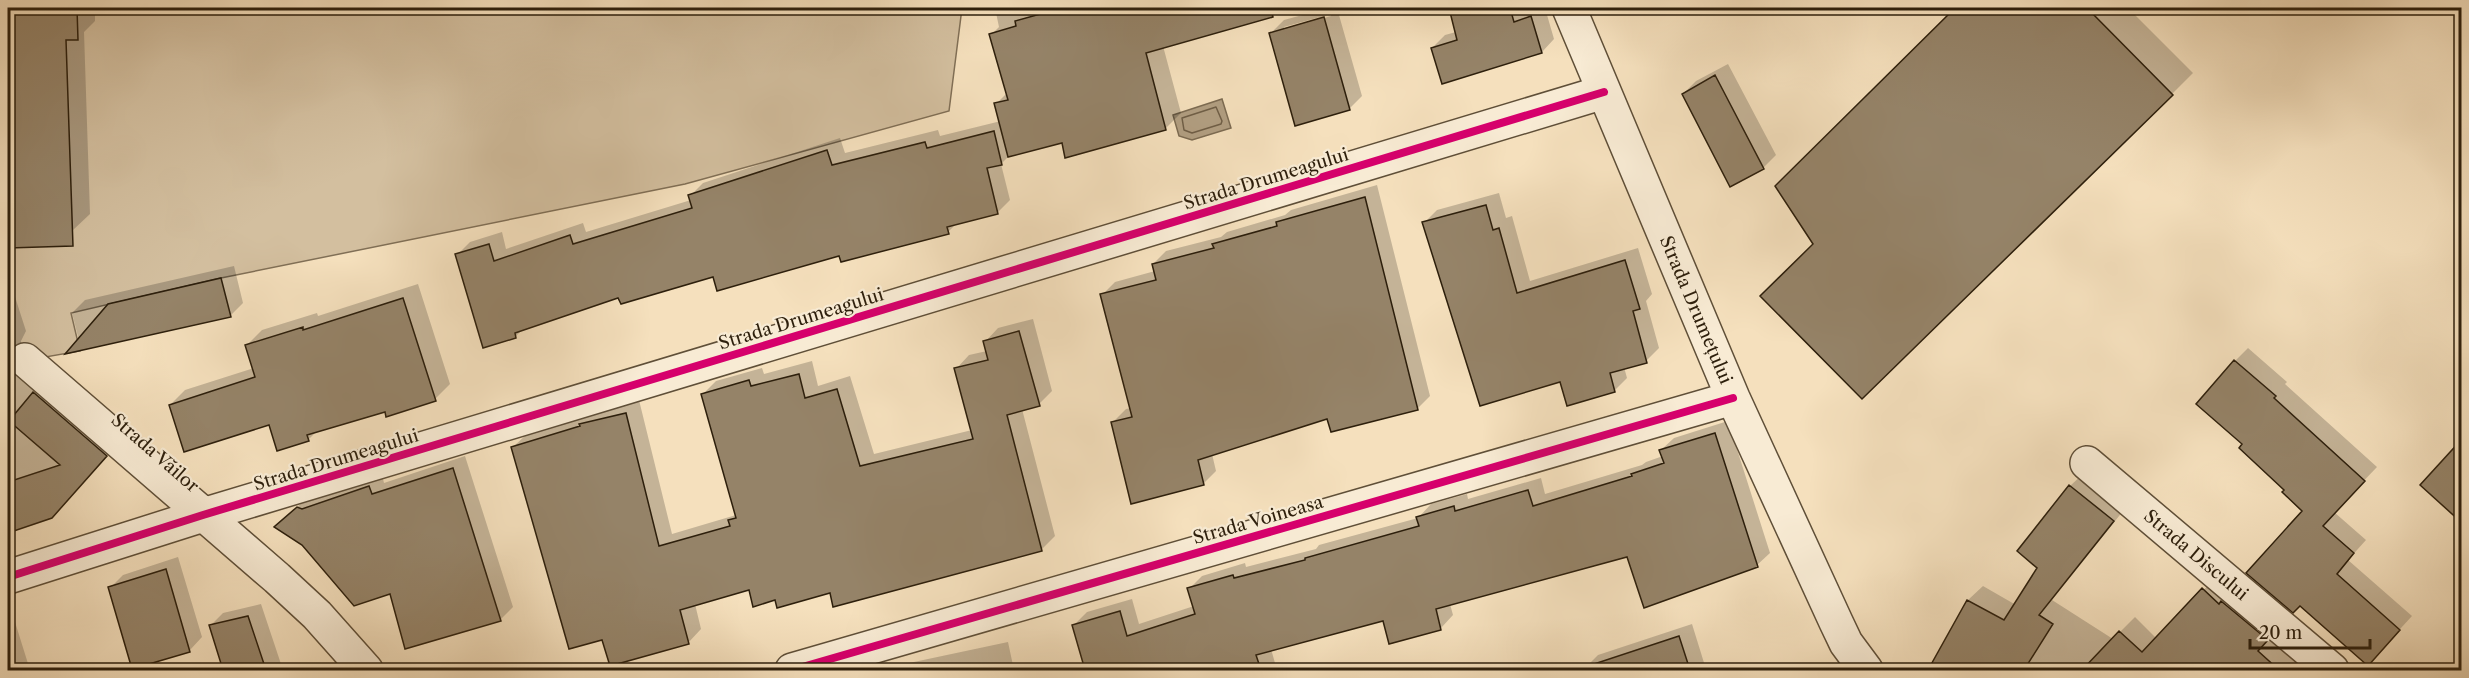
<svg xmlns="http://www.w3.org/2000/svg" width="2469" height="678" viewBox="0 0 2469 678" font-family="'Libre Caslon Text',serif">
	<rect width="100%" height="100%" fill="#f5e0bd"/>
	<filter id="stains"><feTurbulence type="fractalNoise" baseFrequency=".00333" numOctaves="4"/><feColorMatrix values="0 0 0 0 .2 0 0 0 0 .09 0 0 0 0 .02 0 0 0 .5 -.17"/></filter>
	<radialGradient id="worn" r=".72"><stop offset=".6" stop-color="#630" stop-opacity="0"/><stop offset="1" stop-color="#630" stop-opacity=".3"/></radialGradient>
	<path fill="#d3bf9f" stroke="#806f56" stroke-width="1.5" d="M8,8H962L949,111L685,184L221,278L71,313L80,351L17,362L8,333Z"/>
	<path fill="#b19e81" stroke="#7c6b52" stroke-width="1.5" d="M1222,99L1231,128L1192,140L1179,136L1173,115Z"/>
	<path fill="#0003" fill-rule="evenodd" d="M8,8H95V21L84,32L90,214L72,231L8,234Z
		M995,8H1221L1225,20H1228L1224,8H1242L1244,12L1228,28L1163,46L1181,113L1165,129L1066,156L1063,142L1009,156L1001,164L1010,200L997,213L957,223L948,232L842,260L840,254L718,289L714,275L622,303L619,296L524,328L515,337L484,346L457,255L470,242L502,232L506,249L583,223L586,232L691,200L690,196L703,183L840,138L845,153L938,130L940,136L1001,121L996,104L1008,92L991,35L999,27Z
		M1328,8H1337L1362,96L1349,109L1271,33L1284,20ZM1331,14V16L1284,30V27Z
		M1450,8H1526L1527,10L1545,8L1554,39L1542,52L1432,48L1445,35L1456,32Z
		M1957,8H2128L2193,73L2172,94L1814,244L1777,187Z
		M1728,64L1776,155L1763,168L1683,94L1696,81Z
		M1377,185L1430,396L1417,409L1329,417L1212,454L1216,471L1203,484L1113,422L1126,409L1131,408L1102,295L1115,282L1155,271L1153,264L1166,251L1221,237L1227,232L1285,215L1291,210Z
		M1499,193L1506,218L1512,216L1530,281L1638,248L1652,294L1646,301L1659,348L1646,361L1624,367L1627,378L1614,391L1561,380L1424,223L1437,210Z
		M234,266L243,303L230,316L81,349L72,313L85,300Z
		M8,275L26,331L21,341L22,351L121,440L52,517L8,532Z
		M418,284L450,384L435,399L386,410L317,431L308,440L270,423L170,405L185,390L254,368L247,345L262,330L317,313L318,316Z
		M1033,319L1052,391L1039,404L1022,409L1055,536L1041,550L831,591L776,599L750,589L695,604L701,629L688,643L603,638L513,447L527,434L639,400L672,534L736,515L703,394L716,381L762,368L764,374L812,361L818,386L850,376L874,454L972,430L956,369L969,355L987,351L985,342L998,328Z
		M2248,348L2287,382L2285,384L2377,467L2334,512L2366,540L2348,560L2412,616L2368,664L2304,511L2245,444L2235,361Z
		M1728,421L1770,553L1757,565L1628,555L1450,604L1453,615L1441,628L1390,642L1384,619L1271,649L1277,670H1086L1074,625L1087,612L1132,599L1139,624L1194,606L1189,589L1202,576L1245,563L1246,567L1316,549L1319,545L1418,518L1431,504L1467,494L1468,499L1541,478L1545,494L1642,465L1646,462L1663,456L1661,450L1674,438Z
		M465,456L513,607L500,620L391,592L288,515L311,495L382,475L384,483Z
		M2085,472L2127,506L2052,600L2113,639L2135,617L2157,639L2218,575L2308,670H1947L1934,663L1968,600L1983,586L2016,605L2039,567L2070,486Z
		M178,557L202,637L190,650L133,667L110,588L123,575Z
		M261,604L283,670H225L210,626L223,613Z
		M15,622L30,670H8V624Z
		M1692,624L1705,666L1700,670H1586L1585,668L1598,655Z
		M1008,642L1014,670H878L895,666Z"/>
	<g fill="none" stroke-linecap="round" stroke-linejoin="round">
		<path stroke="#6f5e46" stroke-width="1.5" d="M1216,107L1222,121L1221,124L1192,133L1184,130L1182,118Z"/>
	</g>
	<path fill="#958368" stroke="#2d1f0c" stroke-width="1.5" d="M77,8L78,40H66L73,246L8,248V11Z
		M1062,8H1271L1273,17L1146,53L1166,130L1065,158L1062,143L1008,157L994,103L1008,100L989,34L1016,26L1015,21Z
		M1449,8H1510L1514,22L1531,16L1542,53L1442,84L1431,48L1457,40Z
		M1955,8H2087L2173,95L1862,399L1760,296L1813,244L1775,186Z
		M1324,17L1350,110L1295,126L1269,33Z
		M1715,75L1764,169L1730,187L1682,94Z
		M994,131L1002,165L987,168L998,214L947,227L949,234L841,262L839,256L717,291L713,277L621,304L618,298L515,333L516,338L483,348L455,254L489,244L494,261L570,235L573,244L692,208L688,195L827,150L832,165L925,142L927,148Z
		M1365,197L1418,410L1331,432L1327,419L1198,460L1204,485L1131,504L1111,422L1132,417L1100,294L1156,280L1152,264L1214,248L1212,244L1277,226L1276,222Z
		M1486,205L1493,230L1499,228L1517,293L1625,260L1640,309L1633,311L1647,363L1610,373L1615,392L1567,406L1560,382L1480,406L1422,222Z
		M221,278L231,317L65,354L108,304Z
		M403,298L436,401L386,417L385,412L307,435L309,441L277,451L269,425L184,452L169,405L255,377L245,345L303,327V330Z
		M1019,331L1040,406L1007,415L1042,551L833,607L830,593L777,608L775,600L753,607L749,590L680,610L689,644L610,666L602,640L569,649L511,447L580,426L579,424L626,413L659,546L730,526L728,520L736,518L701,394L749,380L751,386L799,374L805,398L837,389L860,466L973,439L954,368L988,360L983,341Z
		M2234,360L2276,396L2274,398L2365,481L2323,526L2354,553L2337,574L2400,630L2368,666L2300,606L2293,613L2246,573L2302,511L2282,492L2284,490L2239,448L2242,444L2196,404Z
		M33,392L107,456L52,518L8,533V482L60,465L9,421Z
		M1715,433L1758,567L1644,608L1627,557L1436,609L1441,630L1389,644L1383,621L1256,655L1261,670H1085L1072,625L1120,611L1127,636L1195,614L1187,588L1233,575L1234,578L1305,560V558L1419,526L1416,517L1454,506L1455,511L1528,490L1533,506L1632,476L1631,474L1664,463L1659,450Z
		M2462,439V523L2420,485Z
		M453,468L501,621L405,649L390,594L354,606L302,545L274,527L297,507L302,509L369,486L372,494Z
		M2069,485L2114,521L2039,615L2053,624L2024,670H1928L1967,600L2004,620L2037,568L2017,551Z
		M166,569L190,652L132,669L108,587Z
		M2202,588L2219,604L2221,601L2268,640L2258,651L2279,670H2082L2119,631L2142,652Z
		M248,616L266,670H223L209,625Z
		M1679,636L1690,670H1595L1594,664Z"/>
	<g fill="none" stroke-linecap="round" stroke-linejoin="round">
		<g stroke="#5f4f38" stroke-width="36">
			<path id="minor" d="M1569,8L1733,398L1836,622L1846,643L1866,670
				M25,360L277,578L317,615L366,670
				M2087,463L2332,670
				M8,577L203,515L1604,92
				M792,670L1733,398"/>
		</g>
		<use href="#minor" stroke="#f8ebd4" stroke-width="33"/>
		<g stroke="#f8ebd4" stroke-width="11">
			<path id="cycleway" d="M8,577L203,515L1604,92
				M792,670L1733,398"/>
		</g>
		<use href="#cycleway" stroke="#d6006c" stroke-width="8"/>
	</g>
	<g text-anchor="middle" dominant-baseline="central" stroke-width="4.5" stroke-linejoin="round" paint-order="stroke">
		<g font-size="18" fill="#2d1f0c" stroke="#f8ebd4">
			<text transform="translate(1266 179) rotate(-17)">Strada Drumeagului</text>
			<text transform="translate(1696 310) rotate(67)">Strada Drumețului</text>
			<text transform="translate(801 319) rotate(-17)">Strada Drumeagului</text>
			<text transform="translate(155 453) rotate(41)">Strada Văilor</text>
			<text transform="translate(336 460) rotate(-17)">Strada Drumeagului</text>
			<text transform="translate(1258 520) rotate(-16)">Strada Voineasa</text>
			<text transform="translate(2196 555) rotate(40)">Strada Discului</text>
		</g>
	</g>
	<rect width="2469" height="678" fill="none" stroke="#f5e0bd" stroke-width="30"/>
	<rect x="9" y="9" width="2451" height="660" fill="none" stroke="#2d1f0c" stroke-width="3"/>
	<rect x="15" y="15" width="2439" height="648" fill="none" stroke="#2d1f0c" stroke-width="1.5"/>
	<path d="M2250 639v9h120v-9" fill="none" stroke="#2d1f0c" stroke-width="3"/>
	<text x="2259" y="639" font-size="18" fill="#2d1f0c" stroke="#f8ebd4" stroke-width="4.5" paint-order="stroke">20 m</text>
	<rect width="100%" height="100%" filter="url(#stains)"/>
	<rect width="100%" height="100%" fill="url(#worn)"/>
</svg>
